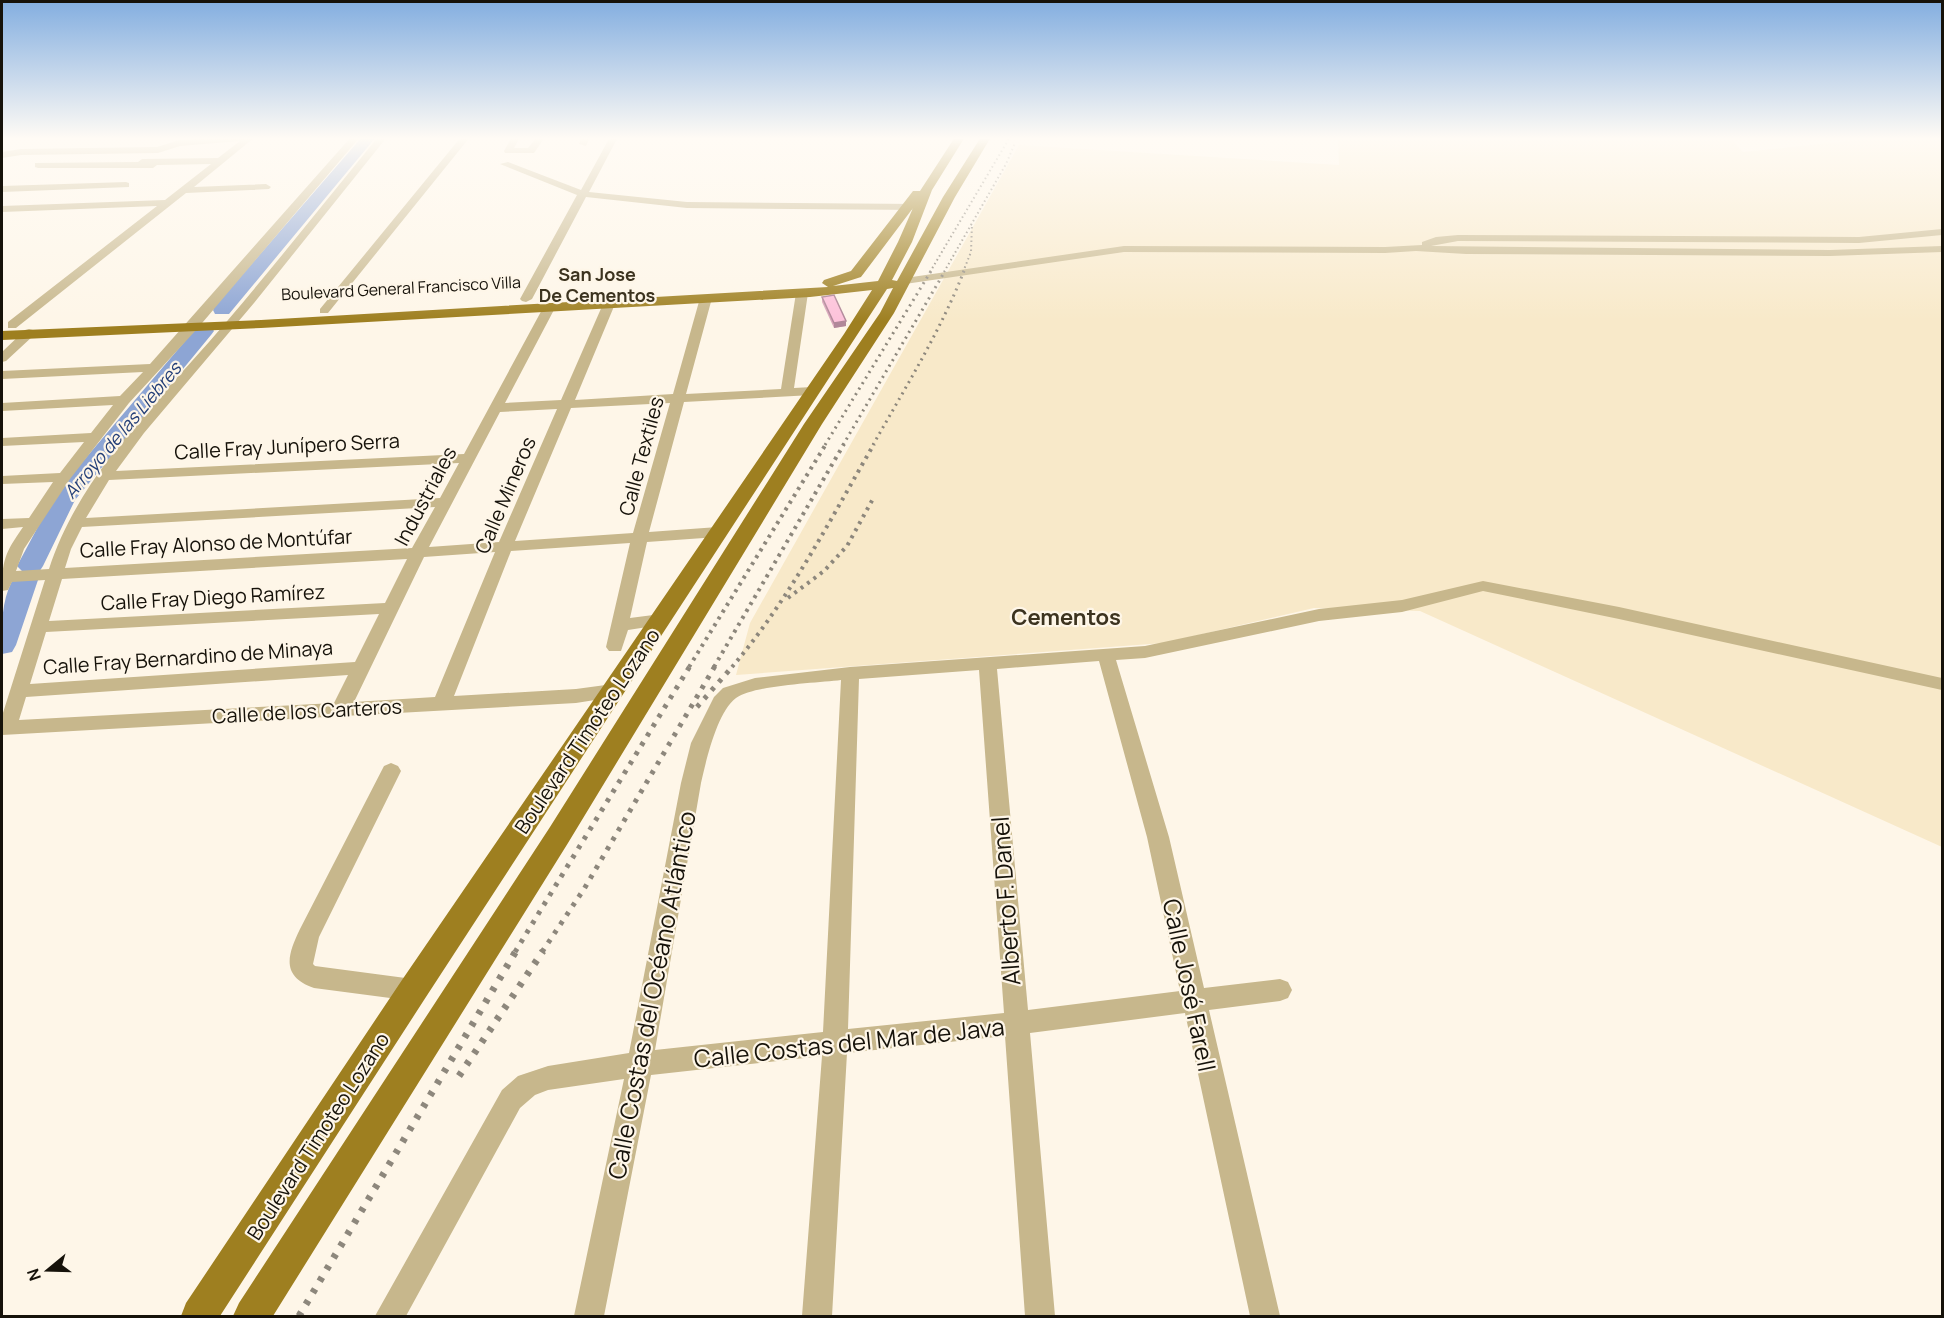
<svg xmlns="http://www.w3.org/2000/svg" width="1944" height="1318" viewBox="0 0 1944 1318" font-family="Manrope,sans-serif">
	<rect width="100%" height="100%" fill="#fef6e8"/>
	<path fill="#f8e9c9" d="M1338,137H1729L1743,152L1888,137H1942V847L1420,611L1314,608L1164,643L736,675L750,623L1019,145L1339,165Z"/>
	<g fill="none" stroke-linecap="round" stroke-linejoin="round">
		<path fill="#8da5d4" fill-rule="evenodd" d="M362,137H376L229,314H215L213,310L215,306Z
			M204,325L211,327L214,331L211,335L75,500L43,566L39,572L32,574L38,580L16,645L12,652L2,654C2,626 0,599 16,574L23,572L17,566L56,493L197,327Z"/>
		<path fill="#c7b78c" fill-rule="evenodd" d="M226,137H255L194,187L266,184L271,187L269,189L186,193L16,328H8V322L157,206L2,212V206L165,200L211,164L157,165L153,168H38L35,167V163L138,162L142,159L218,158L240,141L180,146L158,153L21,155L2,158V152L21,149L157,147L179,140Z
			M351,137H360L197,329L129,403L70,479L24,549L16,571L49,569C80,472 163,397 228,320C279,260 328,198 378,137H387L254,303L144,433L116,471L464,454L544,306L550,303L556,306L505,403L561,400L603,304L609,301L615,304L575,400L673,394L700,298L706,295L712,298L686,394L781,389L796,293L802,290L808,293L794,388L812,387L819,391L812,395L684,402L649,532L718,527L726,532L718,537L647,542L630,618L661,614L667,616L670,620L667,624L628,630L621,651H609L606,647L630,543L511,551L454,696L576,689L613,684L620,686L622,691L620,696L576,703L2,735V716L45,580L12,582L8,590L2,591C2,560 5,553 23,527L2,529V519L29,518L53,482L2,484V476L60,473L84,442L2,446V438L91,433L113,405L2,411V403L120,396L143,372L2,379V371L150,364ZM670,403L633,533L515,541L571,408ZM557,409L499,542L429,547L500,412ZM459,463L440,498L86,518L109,480ZM435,507L412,548L65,568L71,549L82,527ZM495,552L435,697L354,702L424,557ZM407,559L385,603L49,621L62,579ZM379,614L355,662L30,684L46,632ZM348,675L334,703L19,720L26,697Z
			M461,137H470L328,313H320V309Z
			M512,137H520L514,148H528L537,137H545L534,153H505L504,151Z
			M582,137H590L586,146L579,144Z
			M610,137H618L589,192L687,202L919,204L924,207L919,210L687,208L586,197L532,299L526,302L522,301L520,299L577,195L500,164L508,162L581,190Z
			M126,182L129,183V187L2,192V186Z
			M1942,229V235L1859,243L1458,241L1431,246L1830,250L1942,246V252L1830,256L1466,254L1416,251L1385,253L1124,252L905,284L899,281L905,278L1124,246L1385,247L1422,245V242L1436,237L1458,235L1859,237Z
			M29,329L33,330V336L6,361L2,362V352L25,330Z
			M1483,581L1619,607L1942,678V690L1619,619L1483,591L1402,612L1319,621L1145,658L1116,660L1169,837L1204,988L1280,979L1288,982L1292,990L1288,998L1280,1001L1209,1010L1280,1316H1250L1185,1013L1030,1033L1055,1316H1025L1005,1036L847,1053L832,1316H802L822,1056L651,1075L604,1316H574L624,1079L548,1090L535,1095L520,1108L406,1316H375L502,1090L518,1076L548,1066L629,1053L681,783L691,743L714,697L723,688L755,678L850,667L1145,646L1319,609L1402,600ZM1099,661L1147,837L1180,991L1028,1010L997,669ZM979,670L1004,1013L848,1029L859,679ZM841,680L823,1032L655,1050L701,783C706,761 717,712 736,698C755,685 816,683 841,680Z
			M391,763L398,766L401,771L319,937L313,964L315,966L413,979L421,982L425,990L421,998L413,1001L314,988C281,976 287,956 300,929L384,766Z"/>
		<path fill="#9e7f20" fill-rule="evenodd" d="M955,137H965L932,190L912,242L892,280L897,281L943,197L981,137H991L955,197L894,313L822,424L568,843L273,1316H233L239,1303L550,827L804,424L880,313L893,288L887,289L424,1000L220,1316H181L186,1303L402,980L844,334L872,290L810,297L261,328L2,340V331L261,320L828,287L822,283L824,280L851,271L913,191H920ZM913,208L898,242L878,281L833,286L861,277Z"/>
		<path stroke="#8d877c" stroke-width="2" stroke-dasharray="1.5 3" stroke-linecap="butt" d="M930,272L1010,137
			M944,272L1006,164L1015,143
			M963,272L971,252L972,224"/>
		<path stroke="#8d877c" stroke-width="3" stroke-dasharray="2 4.5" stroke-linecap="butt" d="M825,445L931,271
			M843,445L945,271
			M873,445C905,388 940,332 964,271"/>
		<path stroke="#8d877c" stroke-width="4" stroke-dasharray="3 5" stroke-linecap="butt" d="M788,598L824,571L847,546L874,497
			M689,667L826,444
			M714,667L844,444
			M732,667C789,600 830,520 874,444"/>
		<path stroke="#8d877c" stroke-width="5" stroke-dasharray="4 7" stroke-linecap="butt" d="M697,707L733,666
			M515,952L690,666
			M542,952L584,889L715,666"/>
		<path stroke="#8d877c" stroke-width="7" stroke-dasharray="4.5 9" stroke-linecap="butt" d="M459,1076L543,951
			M299,1316L516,951"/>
	</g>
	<path fill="#daa7bb" d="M822,297L846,326L834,328L822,302Z"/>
	<path fill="#b18899" d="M846,321V326L834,328V323Z"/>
	<path fill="#fdc2da" stroke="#b18899" stroke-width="1.5" d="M834,295L846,321L834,323L822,297Z"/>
	<linearGradient id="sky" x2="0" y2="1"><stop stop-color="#83aee0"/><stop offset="0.43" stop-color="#fffbf5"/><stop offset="1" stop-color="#fffbf5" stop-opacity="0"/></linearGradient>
	<rect width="1944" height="322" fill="url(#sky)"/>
	<g text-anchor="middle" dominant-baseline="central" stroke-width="4.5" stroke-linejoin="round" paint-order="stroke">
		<g font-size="16" fill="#16120a" stroke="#fef6e8">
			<text transform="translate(401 288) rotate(-3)">Boulevard General Francisco Villa</text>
		</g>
		<g font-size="18" font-weight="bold" fill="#3c331f" stroke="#fef6e8">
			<text x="597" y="274">San Jose<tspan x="597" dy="21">De Cementos</tspan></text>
		</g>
		<g font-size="18" font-style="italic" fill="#233e77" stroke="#fef6e8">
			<text transform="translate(122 430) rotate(-50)">Arroyo de las Liebres</text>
		</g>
		<g font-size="20" fill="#16120a" stroke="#fef6e8">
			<text transform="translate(287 446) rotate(-3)">Calle Fray Junípero Serra</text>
			<text transform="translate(641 456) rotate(-75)">Calle Textiles</text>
			<text transform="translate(505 495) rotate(-67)">Calle Mineros</text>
			<text transform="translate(425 496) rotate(-62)">Industriales</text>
			<text transform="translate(216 543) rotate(-3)">Calle Fray Alonso de Montúfar</text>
			<text transform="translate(213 597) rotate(-3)">Calle Fray Diego Ramírez</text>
			<text transform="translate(188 657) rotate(-4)">Calle Fray Bernardino de Minaya</text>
			<text transform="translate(307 711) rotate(-3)">Calle de los Carteros</text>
			<text transform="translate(587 731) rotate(-56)">Boulevard Timoteo Lozano</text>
			<text transform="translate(318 1136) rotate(-57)">Boulevard Timoteo Lozano</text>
		</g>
		<g font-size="22" font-weight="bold" fill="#3c331f" stroke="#fef6e8">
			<text x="1066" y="617">Cementos</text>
		</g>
		<g font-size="24" fill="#16120a" stroke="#fef6e8">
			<text transform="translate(1005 901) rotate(-94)">Alberto F. Danel</text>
			<text transform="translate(1190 985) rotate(78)">Calle José Farell</text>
			<text transform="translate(651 995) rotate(-79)">Calle Costas del Océano Atlántico</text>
			<text transform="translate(849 1042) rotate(-6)">Calle Costas del Mar de Java</text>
		</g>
	</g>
	<rect width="1944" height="1318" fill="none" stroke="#16120a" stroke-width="6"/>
	<g transform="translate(48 1270) rotate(251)" stroke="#fef6e8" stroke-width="4.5" paint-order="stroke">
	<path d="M0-4.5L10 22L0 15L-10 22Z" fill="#16120a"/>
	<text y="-9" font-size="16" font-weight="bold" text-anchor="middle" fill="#16120a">N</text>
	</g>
</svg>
